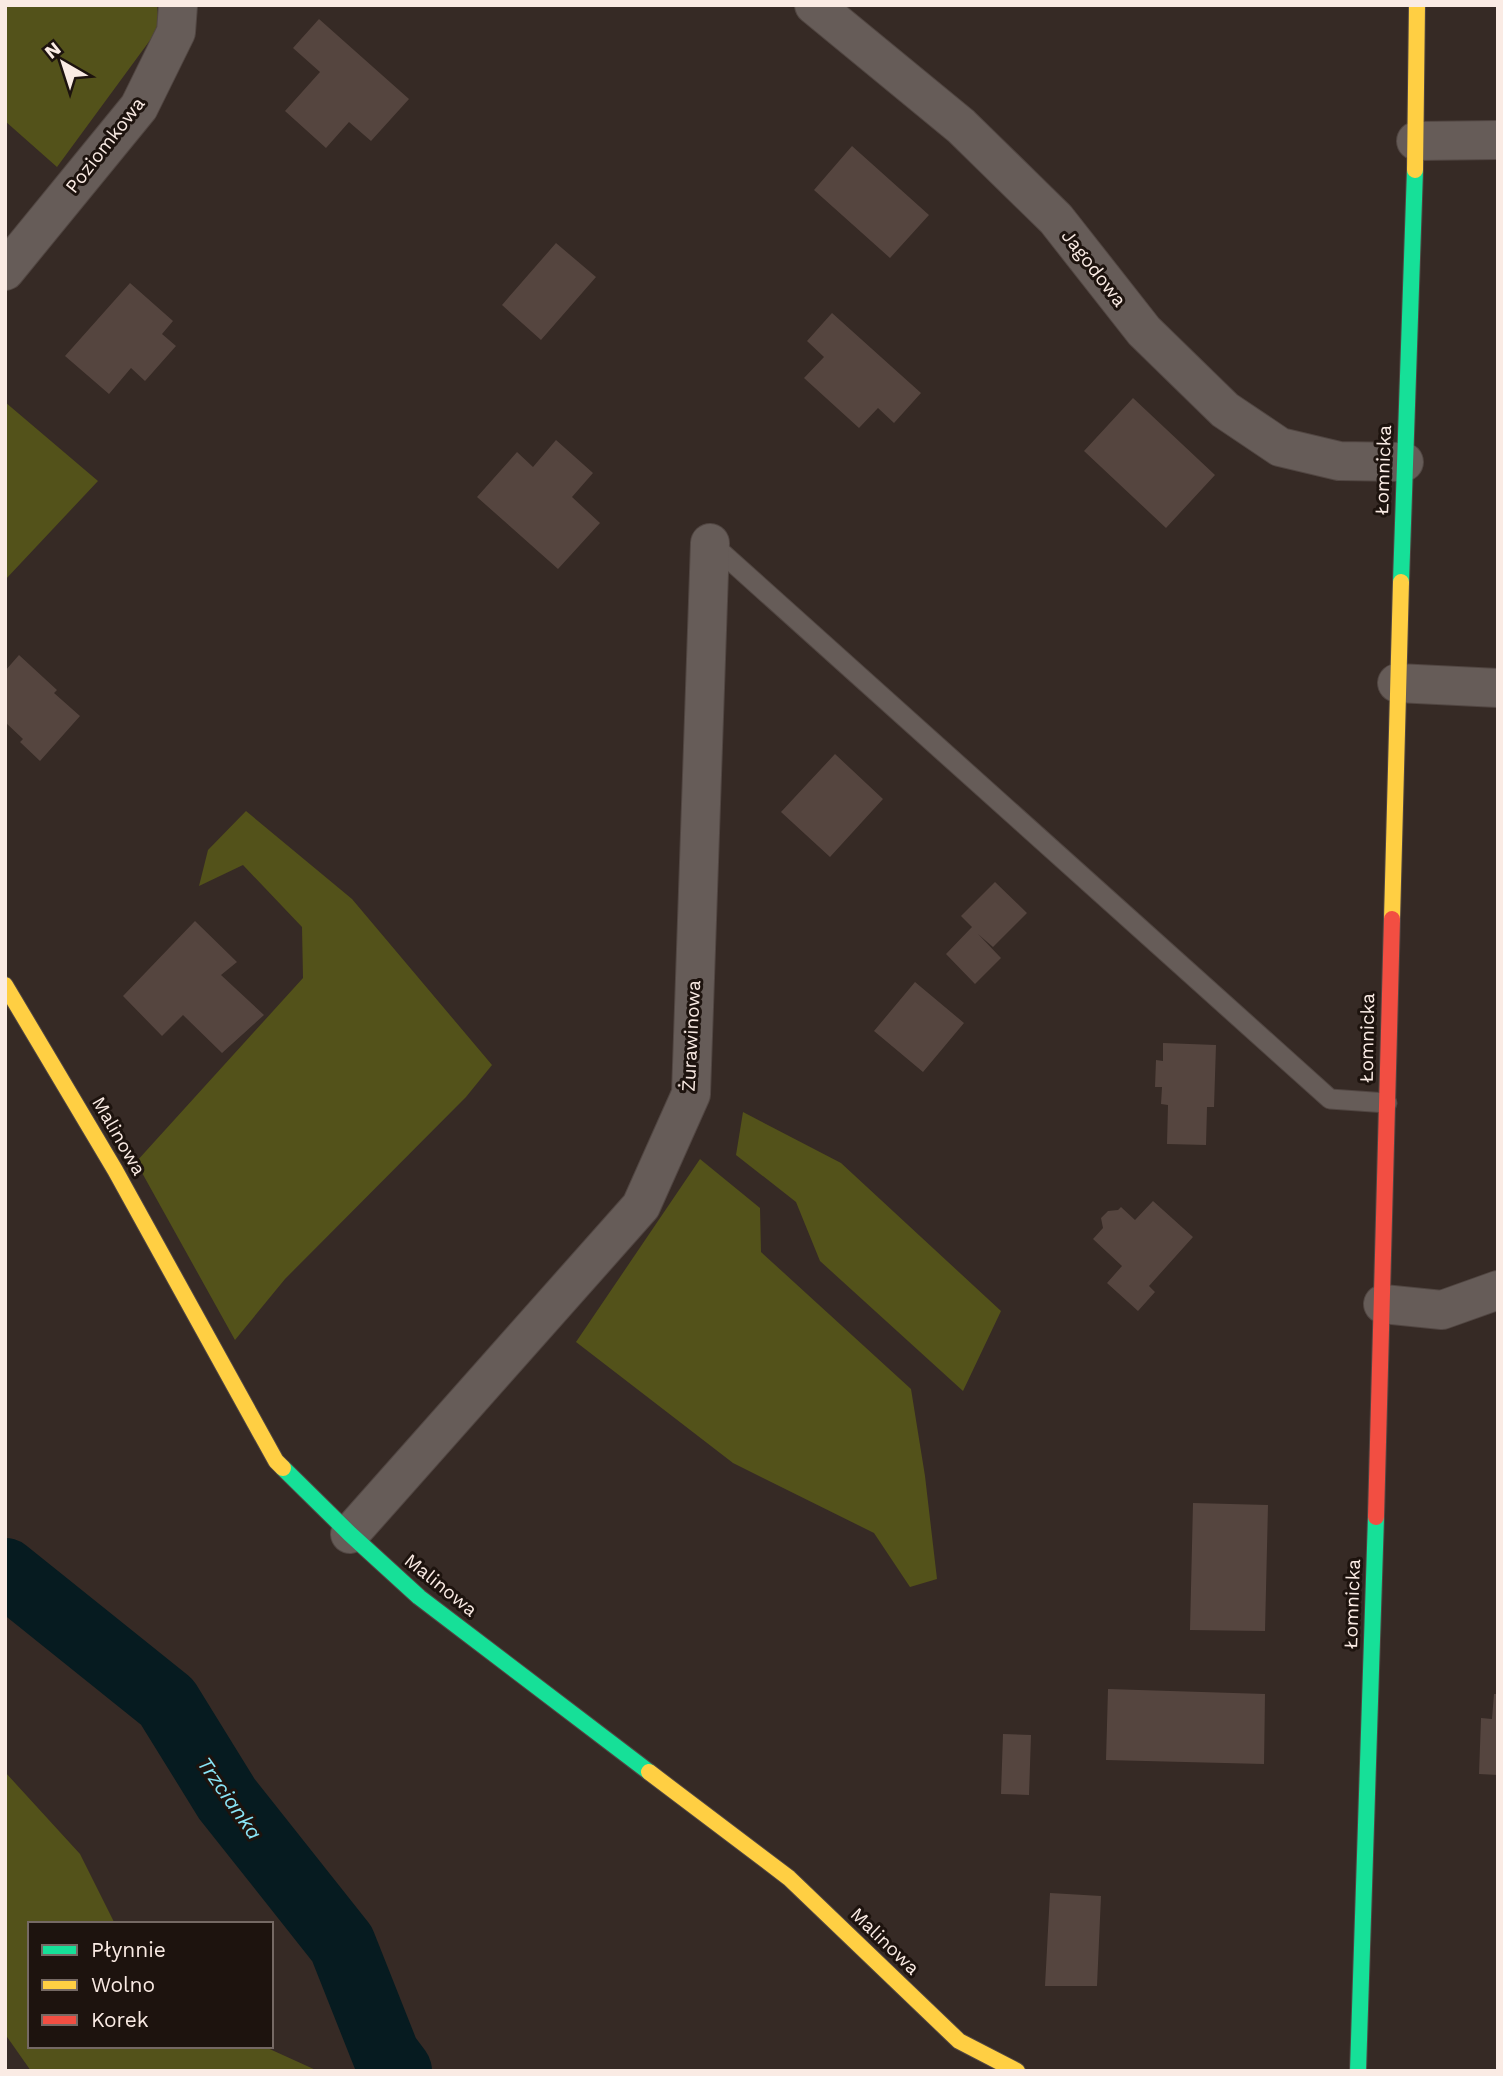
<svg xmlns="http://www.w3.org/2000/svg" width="1503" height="2076" viewBox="0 0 1503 2076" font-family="'Work Sans',sans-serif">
	<rect width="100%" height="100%" fill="#362a25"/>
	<path fill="#53521a" d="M5,5H157L159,28L57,167L5,121Z
		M5,402L98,481L5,580Z
		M246,811L352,899L492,1065L466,1097L285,1279L235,1340L136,1162L303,978L302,927L243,865L199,886L208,850Z
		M743,1112L841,1163L1001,1311L963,1391L820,1261L796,1202L736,1155Z
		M700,1159L760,1208L761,1252L911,1389L925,1476L937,1579L910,1587L874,1533L733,1463L576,1342Z
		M5,1772L80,1854L115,1924H30V2046H263L318,2071H31L5,2034Z"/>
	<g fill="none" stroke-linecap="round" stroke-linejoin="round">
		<path stroke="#061b20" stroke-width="68" d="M5,1572L167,1702L227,1799L342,1944L386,2055L398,2071"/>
	</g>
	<path fill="#55453f" d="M319,19L409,99L371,141L349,122L326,148L285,111L320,72L293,48Z
		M852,146L929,215L890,258L814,190Z
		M556,243L596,277L541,340L502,305Z
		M130,283L173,321L162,334L176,346L145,381L131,368L109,394L65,356Z
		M832,313L921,393L894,423L878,408L859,428L804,378L824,357L807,341Z
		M1133,398L1215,475L1166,528L1084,451Z
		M556,440L593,473L572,497L600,523L558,569L477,497L517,452L533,467Z
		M19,655L57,690L54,693L80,716L40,761L20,742L23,739L5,722V671Z
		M835,754L883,799L830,857L781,812Z
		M995,882L1027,913L993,947L978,934L1001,958L975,984L946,954L972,927L961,916Z
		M195,921L237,962L221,975L264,1015L222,1053L183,1015L162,1036L123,996Z
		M915,982L964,1023L923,1072L874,1031Z
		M1163,1043L1216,1045L1214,1107H1207L1206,1145L1167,1144L1168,1105L1161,1104L1162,1087H1155L1156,1060L1163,1061Z
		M1153,1201L1193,1237L1149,1286L1155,1292L1138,1311L1107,1283L1122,1266L1093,1239L1103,1228L1101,1218L1108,1211L1118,1210L1121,1207L1135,1220Z
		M1193,1503L1268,1505L1265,1631L1190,1630Z
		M1108,1689L1265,1694L1264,1764L1106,1760Z
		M1494,1694H1498V1775L1479,1774L1481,1718L1492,1719Z
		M1003,1734L1031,1735L1029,1795L1001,1794Z
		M1050,1893L1101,1896L1097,1986H1045Z"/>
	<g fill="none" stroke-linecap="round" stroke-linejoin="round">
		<g stroke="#514642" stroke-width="21">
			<path id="lane" d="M711,543L1330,1099L1387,1103"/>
		</g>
		<g stroke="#514642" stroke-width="40">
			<path id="street" d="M814,5L961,126L1056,219L1144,331L1225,410L1280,447L1339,461L1404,462
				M1416,141L1498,140
				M5,271L139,107L176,32L178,5
				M1397,683L1498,688
				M1383,1304L1442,1310L1498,1290
				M350,1534L641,1206L691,1094L710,543"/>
		</g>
		<g stroke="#514642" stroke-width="18">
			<path id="fast" d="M1401,582L1415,170
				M283,1468L350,1534L419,1597L649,1772
				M1358,2071L1376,1517"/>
		</g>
		<g stroke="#514642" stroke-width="18">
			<path id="slow" d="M1415,170L1417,5
				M1392,919L1401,582
				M5,985L115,1170L276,1461L283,1468
				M649,1772L789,1878L959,2041L1017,2071"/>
		</g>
		<g stroke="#514642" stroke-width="18">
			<path id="jam" d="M1376,1517L1392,919"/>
		</g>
		<use href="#lane" stroke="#665c58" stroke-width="19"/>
		<use href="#street" stroke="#665c58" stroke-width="38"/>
		<use href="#fast" stroke="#16e098" stroke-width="16"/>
		<use href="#slow" stroke="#ffcf43" stroke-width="16"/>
		<use href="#jam" stroke="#f24e42" stroke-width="16"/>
	</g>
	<g text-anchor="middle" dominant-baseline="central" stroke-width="6" stroke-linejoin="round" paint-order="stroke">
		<g font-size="19" fill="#faebe4" stroke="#1d130e">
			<text transform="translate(105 145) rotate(-52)">Poziomkowa</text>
			<text transform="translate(1094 268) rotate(52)">Jagodowa</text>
			<text transform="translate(1383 470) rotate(-88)">Łomnicka</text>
			<text transform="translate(691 1036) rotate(-87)">Żurawinowa</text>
			<text transform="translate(1367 1038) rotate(-89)">Łomnicka</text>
			<text transform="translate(119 1136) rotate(60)">Malinowa</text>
			<text transform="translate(441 1585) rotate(39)">Malinowa</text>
			<text transform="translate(1352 1604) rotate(-88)">Łomnicka</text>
			<text transform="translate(885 1941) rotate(44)">Malinowa</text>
		</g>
		<g font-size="21" font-style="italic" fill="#89e5f7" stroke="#1d130e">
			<text transform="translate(230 1798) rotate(55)">Trzcianka</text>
		</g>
	</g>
	<rect width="1503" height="2076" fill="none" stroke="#faebe4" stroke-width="14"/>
	<rect x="28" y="1922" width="245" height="126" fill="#1d130e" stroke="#756964" stroke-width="2"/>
	<rect x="42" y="1945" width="35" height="10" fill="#16e098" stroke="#756964" stroke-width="2"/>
	<text x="91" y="1957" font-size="21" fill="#faebe4">Płynnie</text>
	<rect x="42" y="1980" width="35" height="10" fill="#ffcf43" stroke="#756964" stroke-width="2"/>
	<text x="91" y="1992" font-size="21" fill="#faebe4">Wolno</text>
	<rect x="42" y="2015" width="35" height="10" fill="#f24e42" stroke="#756964" stroke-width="2"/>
	<text x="91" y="2027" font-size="21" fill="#faebe4">Korek</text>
	<g transform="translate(63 63) rotate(321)" stroke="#1d130e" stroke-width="5" paint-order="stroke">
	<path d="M0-5L12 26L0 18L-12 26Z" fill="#faebe4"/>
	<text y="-10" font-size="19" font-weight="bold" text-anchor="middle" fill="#faebe4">N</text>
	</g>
</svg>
